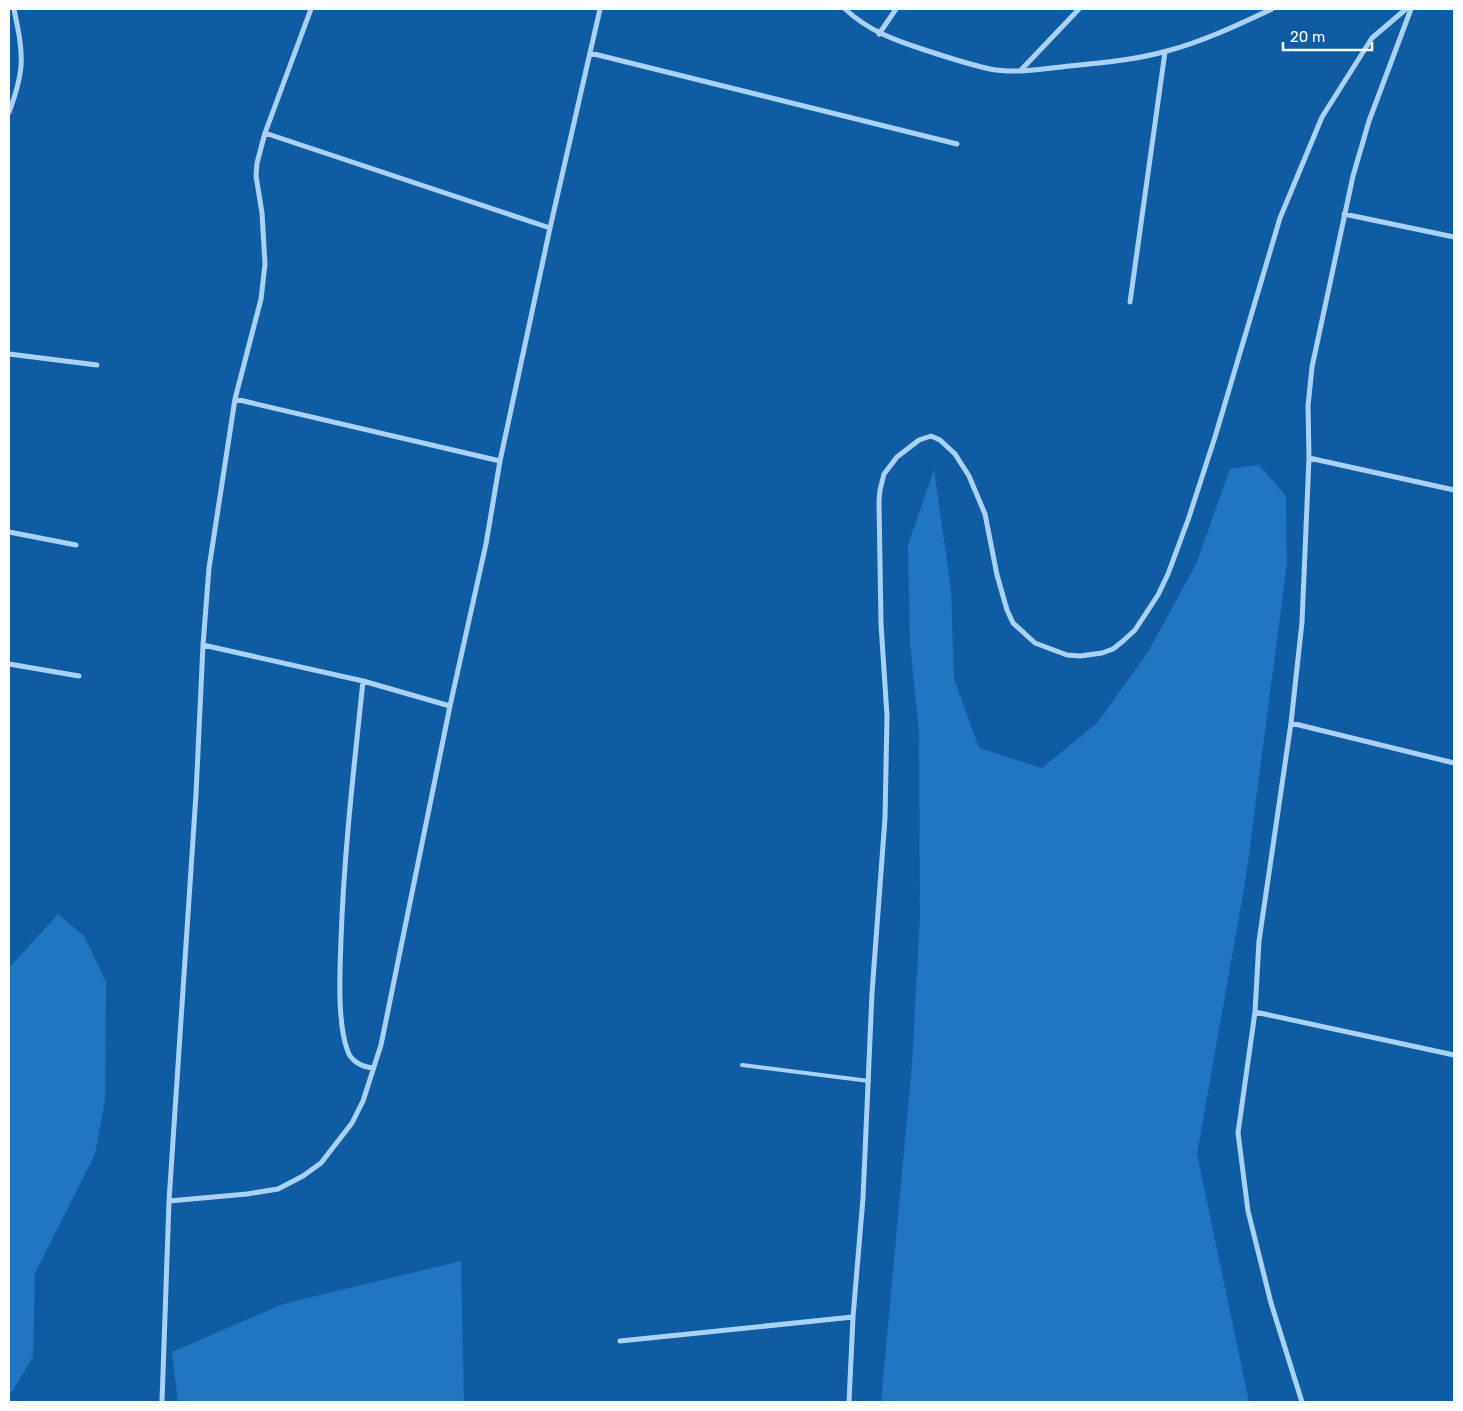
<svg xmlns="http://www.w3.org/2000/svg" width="1463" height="1411" viewBox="0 0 1463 1411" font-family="Rubik,sans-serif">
	<rect width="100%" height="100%" fill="#105ca2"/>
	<path fill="#1f75bf" d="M1259,465L1286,496L1287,563L1246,877L1197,1154L1249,1402H881L912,1064L920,916L919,732L910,643L908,545L934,470L951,589L954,679L979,748L1042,768L1097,723L1148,652L1196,564L1230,469Z
		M58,914L84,936L106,982L105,1101L95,1154L35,1273L33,1357L9,1396V968Z
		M461,1261L464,1402H178L172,1352L283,1304Z"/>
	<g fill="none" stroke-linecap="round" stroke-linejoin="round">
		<path stroke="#aad2f6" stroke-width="4" d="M742,1065L869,1081"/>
		<path stroke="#aad2f6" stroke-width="5" d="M845,9C869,31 894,40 925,50C946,57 968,64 990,69C1015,74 1044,69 1069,66C1101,63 1135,60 1167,51C1202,42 1238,25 1272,9
			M879,34L896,9
			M590,53L957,144
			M1021,70L1079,9
			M9,112C26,68 23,53 14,9
			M265,133L550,228
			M1344,214L1454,237
			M1130,302L1165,52
			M9,354L97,365
			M235,399L500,461
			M1309,458L1454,490
			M9,532L76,545
			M203,645L363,681L450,706
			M9,664L79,676
			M363,681C354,767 344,853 341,939C340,970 337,1020 347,1049C350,1061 362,1067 373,1068
			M1291,723L1454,763
			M1255,1012L1454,1055
			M169,1201L247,1194L278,1189L303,1176L321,1163L352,1123L363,1101L381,1045L450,706L486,544L500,461L550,228L600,9
			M620,1341L853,1317
			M162,1402L169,1201L196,794L203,645L209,568L235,399L261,299L265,264L262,213L256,176L257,163L265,133L311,9
			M849,1402L853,1317L863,1198L872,993L885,818L887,716L881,624L879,501L880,490L884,474L897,457L919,440L931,436L940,440L955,454L969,476L985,514L997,575L1007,610L1013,623L1035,643L1067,655L1080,656L1102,653L1113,649L1123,641L1135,630L1158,595L1168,574L1188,520L1215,437L1280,218L1322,117L1372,38L1406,9
			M1302,1402L1271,1303L1248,1211L1238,1133L1255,1012L1259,941L1291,723L1302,622L1309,458L1308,406L1312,367L1353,176L1369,121L1411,9"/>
	</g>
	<rect width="1463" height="1411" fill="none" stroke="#ffffff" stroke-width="20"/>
	<path d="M1283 42v8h89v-8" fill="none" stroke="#ffffff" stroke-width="2.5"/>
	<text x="1290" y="42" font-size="15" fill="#ffffff" stroke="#105ca2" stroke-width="4" paint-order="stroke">20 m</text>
</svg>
